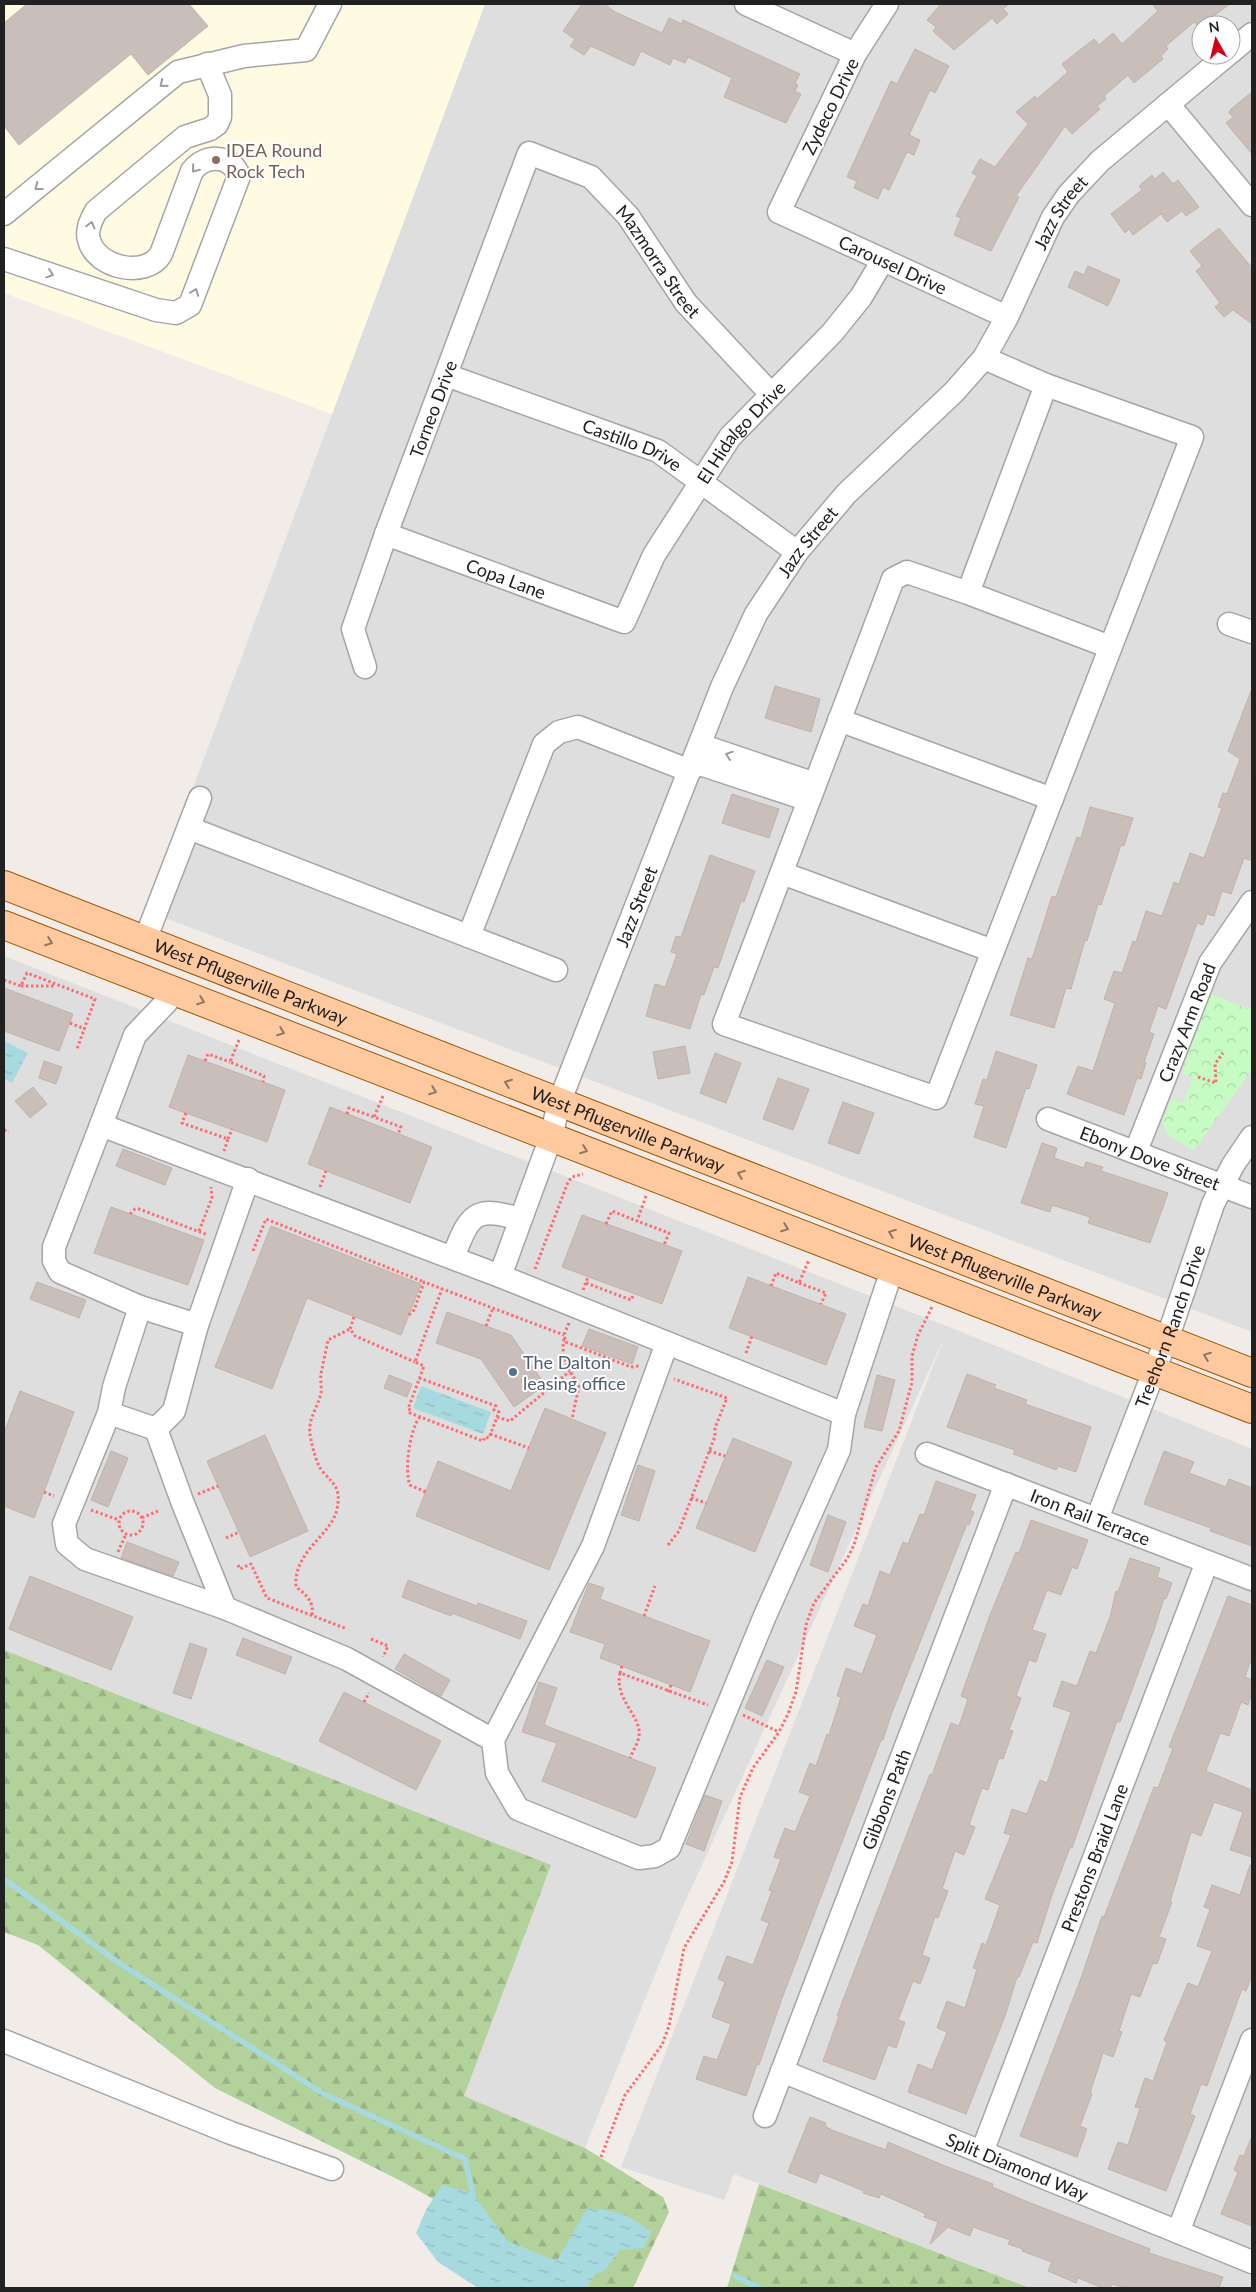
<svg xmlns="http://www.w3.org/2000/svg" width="1256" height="2292" viewBox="0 0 1256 2292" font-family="Lato,sans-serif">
	<defs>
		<pattern id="forest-firs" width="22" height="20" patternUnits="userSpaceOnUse" patternTransform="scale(1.25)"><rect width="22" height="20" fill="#b2d19b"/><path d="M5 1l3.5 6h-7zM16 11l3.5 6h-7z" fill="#99b385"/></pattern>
		<pattern id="park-crowns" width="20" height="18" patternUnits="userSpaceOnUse" patternTransform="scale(1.25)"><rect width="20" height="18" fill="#c7fbc4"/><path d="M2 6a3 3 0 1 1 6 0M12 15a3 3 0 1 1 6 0" fill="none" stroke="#abd7a8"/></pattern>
		<pattern id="water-ripples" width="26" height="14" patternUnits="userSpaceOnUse" patternTransform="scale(1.25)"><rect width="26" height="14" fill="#a7dadf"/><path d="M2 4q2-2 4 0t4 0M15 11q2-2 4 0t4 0" fill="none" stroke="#8fbbbf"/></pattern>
	</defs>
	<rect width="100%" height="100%" fill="#f1ece7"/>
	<path fill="#dfdede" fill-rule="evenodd" d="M485,4H1252V1332L147,911ZM1201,25H1231V55H1201Z
		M4,956L949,1327L1252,1449V2288H1030L734,2174L724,2200L621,2167L944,1338L679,1915L585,2148L464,2096L550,1865L4,1650Z"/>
	<path fill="#fffbe2" d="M4,4H485L332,414L4,293Z"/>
	<path fill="url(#forest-firs)" d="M4,1650L551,1865L464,2096L585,2148L663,2197L669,2212L633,2288H550L507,2241L403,2182L215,2088L38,1945L4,1932Z
		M759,2184L1030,2288H727Z"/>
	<path fill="url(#park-crowns)" d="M1211,994L1252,1010V1070L1194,1150L1169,1136L1162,1123Z"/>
	<path fill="#e1e1e1" d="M1181,1073L1193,1078L1183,1103L1171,1098Z"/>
	<path fill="url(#water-ripples)" d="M4,1041L28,1053L12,1083L4,1079Z
		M421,1386L491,1412L483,1434L413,1408Z
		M442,2185L473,2193L507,2241L557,2261L587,2208C616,2211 628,2213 651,2232L644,2248L620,2250L604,2271L595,2274L587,2288H478L438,2262L416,2233L426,2210Z"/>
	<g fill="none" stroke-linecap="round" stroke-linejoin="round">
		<path stroke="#a7dadf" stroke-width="5.5" d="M4,1879L119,1963L324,2094L465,2159L473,2193L472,2200
			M735,2276L759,2288"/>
	</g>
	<path fill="#c9beba" stroke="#c3b1a9" d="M27,4H189L208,26L148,75L131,54L19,145L4,126V23Z
		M582,4H604L615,12L662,33L669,18L682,24L683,20L800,74L795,83L798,85L795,91L801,94L786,123L724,97L732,78L688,57L685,63L673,58L670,65L641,51L634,66L591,46L584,55L570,46L575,39L563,31Z
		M941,4H1009L1003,9L1008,14L997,24L992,18L954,50L933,31L936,27L927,20Z
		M1152,4H1230L1201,25L1200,28L1194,22L1166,46L1168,49L1161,56L1163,59L1134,83L1128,75L1104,96L1106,99L1097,106L1100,109L1072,134L1065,126L1016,196L1019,197L991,251L954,235L961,218L956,216L977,176L972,173L980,159L995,167L1028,124L1016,112L1035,96L1037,99L1068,72L1062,64L1094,39L1099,45L1113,33L1122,44L1158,11Z
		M915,49L949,66L935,93L930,90L909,135L920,140L914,155L907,152L889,190L883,187L878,199L854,188L857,181L847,177L891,81L897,84Z
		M1252,92V154L1226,123L1233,117L1229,113L1231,109Z
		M1163,172L1173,184L1178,180L1199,207L1186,216L1182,211L1167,222L1161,214L1133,235L1129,229L1125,233L1111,214L1142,190L1139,186L1152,175L1155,179Z
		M1219,228L1252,268V324L1233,310L1224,317L1215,307L1220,303L1196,271L1202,266L1190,251Z
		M1088,266L1120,280L1108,306L1068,287L1075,271L1084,275Z
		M775,686L820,699L811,732L765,718Z
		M1251,691L1252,861L1244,858L1231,894L1222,891L1214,916L1207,914L1203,925L1197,923L1166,1009L1158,1006L1149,1032L1154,1034L1144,1062L1146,1063L1141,1079L1137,1078L1124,1115L1067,1094L1078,1066L1093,1071L1115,1003L1104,999L1114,971L1122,973L1133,941L1136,942L1146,911L1162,916L1174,882L1179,884L1190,853L1204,858L1222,808L1218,807L1223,793L1227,794L1240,759L1228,751Z
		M732,794L779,809L769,838L722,823Z
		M1090,807L1133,818L1124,846L1121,845L1101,905L1098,904L1087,941L1085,940L1071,989L1066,988L1054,1028L1010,1015L1028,958L1032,959L1052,896L1056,897L1077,837L1081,838Z
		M710,855L755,871L744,902L741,901L718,968L714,967L704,995L701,994L690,1029L646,1016L655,984L665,987L677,954L671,952L676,936L681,937Z
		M4,988L73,1014L59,1051L4,1031Z
		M685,1046L690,1073L658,1079L653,1052Z
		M996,1051L1037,1065L1029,1089L1026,1088L1006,1148L974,1137L984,1106L975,1104L983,1079L987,1080Z
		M715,1053L741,1063L726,1103L700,1093Z
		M188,1055L285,1090L267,1142L169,1107Z
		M44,1061L62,1067L56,1084L39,1078Z
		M778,1078L809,1089L793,1130L763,1119Z
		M33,1087L47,1104L30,1118L15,1101Z
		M843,1102L874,1113L859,1154L828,1143Z
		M330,1107L432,1147L410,1203L308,1164Z
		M1042,1143L1057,1148L1054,1158L1084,1168L1086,1162L1103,1167L1101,1171L1168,1193L1150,1243L1088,1223L1090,1217L1052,1205L1050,1212L1021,1203Z
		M123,1149L172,1168L165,1185L116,1166Z
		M111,1207L204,1240L188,1285L94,1253Z
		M582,1215L682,1251L662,1304L562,1267Z
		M271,1226L421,1284L401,1335L307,1298L272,1389L215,1367Z
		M748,1277L846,1314L826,1365L729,1328Z
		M37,1282L86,1300L79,1318L30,1299Z
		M447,1312L511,1335L545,1385L514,1407L481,1359L436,1343Z
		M589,1329L638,1347L632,1364L582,1346Z
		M967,1374L996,1385L994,1388L1027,1400L1025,1404L1091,1427L1076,1472L1058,1466L1056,1470L1013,1454L1015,1450L947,1427Z
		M389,1375L412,1384L407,1397L384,1388Z
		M877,1375L895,1380L882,1431L864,1427Z
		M20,1391L74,1412L34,1518L4,1506V1433Z
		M545,1408L606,1433L549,1570L416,1516L438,1461L511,1491Z
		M265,1435L308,1531L250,1557L207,1461Z
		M733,1438L792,1462L755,1552L696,1528Z
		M111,1451L128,1458L108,1507L91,1500Z
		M1164,1451L1194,1462L1189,1473L1226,1487L1229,1479L1252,1488V1546L1210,1531L1211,1528L1144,1504Z
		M638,1465L655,1471L639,1521L621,1515Z
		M936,1481L976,1495L970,1510L974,1512L969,1525L967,1524L891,1715L883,1740H881L781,2001L759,2065L757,2064L746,2096L696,2079L704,2056L717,2060L731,2024L712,2017L725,1982L718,1979L727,1956L753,1965L769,1923L761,1920L772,1891L769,1890L781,1859L774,1857L785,1828L795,1832L810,1796L799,1792L810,1763L816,1766L827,1734L829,1735L841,1697L837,1696L846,1668L862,1674L877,1635L854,1626L863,1604L868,1606L880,1571L890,1575L903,1542L908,1544L920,1514L924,1515Z
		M828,1515L846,1522L828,1572L810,1565Z
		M1031,1520L1088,1540L1077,1569L1072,1567L1061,1595L1047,1590L1032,1630L1046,1634L1036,1662L1029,1660L1016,1696L1021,1698L1009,1730L1013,1731L1003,1759L999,1758L988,1790L982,1788L969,1825L975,1827L964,1855L955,1851L942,1889L948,1891L938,1918L935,1917L922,1955L930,1958L920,1984L913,1981L898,2020L905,2022L896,2048L888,2045L875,2080L823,2061L839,2016H837L843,2000L930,1774L932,1775L951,1723L959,1726L968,1699L961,1696L990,1615L1016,1552L1019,1553Z
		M127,1542L179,1562L173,1576L121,1558Z
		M1130,1558L1160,1568L1157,1577L1172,1583L1166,1599L1164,1598L1154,1630L1120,1722L1117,1721L1072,1848L1070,1847L1052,1895L1037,1943L1033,1942L1019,1977H1017L1005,2016L966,2114L908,2092L918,2064L932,2070L947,2032L937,2028L947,2001L965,2008L977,1969L973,1968L982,1943L986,1945L1000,1905L985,1899L1011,1835L1004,1833L1012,1809L1027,1814L1040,1780L1047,1783L1071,1712L1053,1706L1062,1681L1077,1686L1090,1651L1096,1653L1110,1617L1116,1591L1118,1592Z
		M30,1576L133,1617L111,1670L9,1629Z
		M408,1580L477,1606L478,1603L527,1621L520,1639L452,1613L451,1616L402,1597Z
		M589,1583L604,1588L600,1599L710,1641L690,1692L600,1658L605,1644L570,1632Z
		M1228,1596L1252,1605V1657L1245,1677L1252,1680V1693L1248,1705L1241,1702L1229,1736L1220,1733L1206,1771L1252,1790V1857L1230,1850L1243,1812L1214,1802L1201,1836L1191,1832L1170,1902H1172L1159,1937L1166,1939L1157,1964L1153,1963L1140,1997L1131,1994L1119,2031L1122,2032L1113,2057L1103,2053L1090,2093L1092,2094L1080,2126L1087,2129L1077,2157L1020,2136L1080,1981L1102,1916L1104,1917L1154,1787L1158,1788L1173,1748L1169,1747Z
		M243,1638L292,1657L285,1674L236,1655Z
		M190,1643L207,1649L191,1699L173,1693Z
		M404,1654L450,1680L441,1696L395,1669Z
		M767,1660L784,1667L762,1716L745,1708Z
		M539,1682L557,1688L544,1725L656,1768L636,1818L542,1781L557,1743L522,1732Z
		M344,1692L441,1741L416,1790L319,1741Z
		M705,1795L722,1801L704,1851L686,1844Z
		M1250,1865L1252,1866V1975L1246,1991L1242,1989L1207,2086L1201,2084L1190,2114L1195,2116L1166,2191L1108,2169L1118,2142L1128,2145L1140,2108L1135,2107L1145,2078L1153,2081L1167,2042L1164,2040L1188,1983L1198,1987L1212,1951L1197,1946L1210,1909L1204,1907L1212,1885L1240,1895Z
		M810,2117L826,2123L825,2126L832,2130L886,2150L888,2142L895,2145L945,2166L993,2184L992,2187L1028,2202L1150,2249L1149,2253L1223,2277L1219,2288H1125L1112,2284L1110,2288H1103L1078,2278L1076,2283L1048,2271L1052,2262L1022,2251L1023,2249L1008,2244L1010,2240L973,2227L970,2236L948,2227L930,2244L938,2222L924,2217L926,2214L881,2194L879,2198L863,2193L864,2191L820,2173L816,2183L788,2172Z
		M1251,2138H1252V2226L1221,2214L1238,2172L1234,2170L1240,2155L1244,2156Z"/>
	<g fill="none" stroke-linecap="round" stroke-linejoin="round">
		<g stroke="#a5a5a5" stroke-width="25">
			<g id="minor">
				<path d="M746,4L855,54"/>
				<path id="s1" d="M887,4L855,54L779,212L1007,317"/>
				<path d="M1231,52L1252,34"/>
				<path d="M1168,104L1252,205"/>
				<path d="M4,214L178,72L244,56L306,50L330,4"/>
				<path d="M4,259L156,310L176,313L190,305L239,176C231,154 205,154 192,171L161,254C146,279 96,268 89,240C86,230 91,220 96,211L185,137L210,129L217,124L220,117V95L207,64"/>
				<path d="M984,358L1046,385"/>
				<path id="s2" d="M446,375L658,451L797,552"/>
				<path d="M1046,385L1192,437L936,1098L724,1024L893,579L907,572L968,593Z"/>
				<path id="s3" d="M386,534L624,622L654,555L730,437L832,333L861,297L883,260"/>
				<path d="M968,593L1110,647"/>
				<path d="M1229,624L1252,632"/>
				<path id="s4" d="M365,667L353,629L386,534L529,153L591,177L628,216L686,303L771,394"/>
				<path d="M839,720L1052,799"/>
				<path d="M700,745L815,784"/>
				<path d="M694,762L809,800"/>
				<path d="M189,828L556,970"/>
				<path d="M782,873L993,951"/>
				<path d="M469,936L544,744L559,732L578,727L690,771"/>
				<path d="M145,940L200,798"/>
				<path id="s5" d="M1048,1119L1252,1197"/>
				<path d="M101,1125L500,1276L844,1414L839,1450L764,1618L669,1848L655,1856L639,1858L518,1809L497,1773L493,1740L347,1659L225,1608L85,1559L67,1544L64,1524L109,1413L114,1387L140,1307L60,1272L54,1261V1247Z"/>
				<path d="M101,1125L135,1035L176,992"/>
				<path id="s6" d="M1136,1151L1210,963L1252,902"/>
				<path d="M453,1257C470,1215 473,1205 520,1219"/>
				<path id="s7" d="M500,1276L551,1137L559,1103L722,687L756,614L797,552L846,494L954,392L984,358L1007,317L1053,217L1069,194L1100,161L1227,55"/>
				<path d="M140,1307L197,1325"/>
				<path d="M109,1413L156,1429"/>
				<path d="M844,1414L892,1270"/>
				<path id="s8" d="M927,1454L1252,1579"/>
				<path id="s9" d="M1097,1519L1173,1322L1213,1204L1233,1165L1252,1137"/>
				<path d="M225,1608L182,1501L156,1429L174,1411L197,1325L248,1179"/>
				<path d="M493,1740L593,1546L667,1343"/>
				<path d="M4,2041L231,2133L332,2169"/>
				<path id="s10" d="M782,2071L1252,2262"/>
				<path id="s11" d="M765,2116L1006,1484"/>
				<path id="s12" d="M982,2152L1207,1562"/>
				<path d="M1178,2232L1252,2040"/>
			</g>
		</g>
		<g stroke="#9d5500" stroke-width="30">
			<g id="major">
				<path id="s13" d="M4,885L1252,1373"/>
				<path d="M4,925L1252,1409"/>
			</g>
		</g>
		<path stroke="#fd6c70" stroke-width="3" stroke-dasharray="2.5 2.5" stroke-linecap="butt" d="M4,980L21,986L27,973L95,999L77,1049
			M21,986H56
			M70,1023L85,1029
			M239,1040L230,1062L264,1076L263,1082
			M205,1061L208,1054L230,1062
			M1198,1077L1216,1083L1215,1064L1223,1053
			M383,1096L374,1117L401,1127L398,1134
			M186,1113L182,1123L228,1139L224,1151
			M347,1114L349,1108L374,1117
			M4,1130L9,1132
			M228,1139L232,1129
			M320,1187L326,1171
			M646,1196L637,1221L669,1233L664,1245
			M130,1214L135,1209H139L208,1235
			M606,1224L612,1211L637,1221
			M199,1231L212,1198L211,1187
			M253,1251L266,1219L424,1282
			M535,1269L568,1182L572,1177L583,1174
			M586,1283L631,1300L634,1294
			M799,1283L826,1293L821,1304
			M771,1286L776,1273L799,1283L809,1260
			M583,1290L588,1277
			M409,1315L414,1310L424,1282L564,1335
			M354,1317L350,1329L355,1336L415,1362
			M569,1323L564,1335L566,1342L631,1367L639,1366
			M486,1326L493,1308
			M564,1339C560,1358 570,1371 579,1386L572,1419
			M746,1353L752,1336
			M419,1378L496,1406L494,1410L499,1412L489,1438L485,1437L483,1441L410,1413L411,1410L408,1409L424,1366L415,1362L442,1289
			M420,1417C410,1428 404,1471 410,1485L426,1492
			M497,1417L510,1421L570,1371
			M490,1434L529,1448
			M709,1451L725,1456
			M44,1492L54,1496
			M198,1494L218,1486
			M691,1498L706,1503
			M91,1510L119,1520
			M119 1523a12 12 0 1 1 24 0a12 12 0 1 1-24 0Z
			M142,1518L158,1511
			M226,1538L239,1532
			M668,1545L679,1531L715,1436V1428L727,1398L674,1379
			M118,1552L126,1534
			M238,1565L240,1569L251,1564L267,1598L347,1629
			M312,1615C314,1602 307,1595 296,1587C293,1551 332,1535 337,1509C341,1489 335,1485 323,1472C317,1466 313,1449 311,1440C306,1419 317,1411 321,1393C322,1387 320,1380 321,1374C323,1363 326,1351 328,1340L350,1329
			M644,1616L655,1586
			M371,1639L388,1646L383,1657
			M622,1666L620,1673L708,1705
			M620,1673C614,1700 642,1716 639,1736C638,1743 633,1751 630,1758
			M668,1692L671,1685
			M364,1702L369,1693
			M743,1715L779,1732
			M601,2157L625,2095L662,2045L669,2026L684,1948L724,1882L732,1862L740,1797L753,1768L779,1732L788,1714L796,1692L806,1625L814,1603L847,1559L854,1545L876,1467L899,1431L912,1382V1356L918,1335L932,1307"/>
		<use href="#minor" stroke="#fff" stroke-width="22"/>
		<use href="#major" stroke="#fec99f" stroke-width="28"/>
	</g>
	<defs><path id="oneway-chevron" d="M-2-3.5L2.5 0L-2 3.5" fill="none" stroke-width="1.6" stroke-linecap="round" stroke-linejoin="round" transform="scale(1.25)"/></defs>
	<g stroke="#9b9b9b">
		<use href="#oneway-chevron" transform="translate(163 84) rotate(141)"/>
		<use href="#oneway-chevron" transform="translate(195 169) rotate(129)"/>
		<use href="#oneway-chevron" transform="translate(38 187) rotate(142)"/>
		<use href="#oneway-chevron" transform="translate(91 225) rotate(-75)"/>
		<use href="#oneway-chevron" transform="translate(50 274) rotate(19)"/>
		<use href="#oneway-chevron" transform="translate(195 292) rotate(-69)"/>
		<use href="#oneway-chevron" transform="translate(729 755) rotate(-161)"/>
	</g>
	<g stroke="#907560">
		<use href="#oneway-chevron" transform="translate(49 942) rotate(21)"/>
		<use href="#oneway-chevron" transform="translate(201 1001) rotate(21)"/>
		<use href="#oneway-chevron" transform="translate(281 1032) rotate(21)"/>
		<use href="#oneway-chevron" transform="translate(508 1083) rotate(-159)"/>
		<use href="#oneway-chevron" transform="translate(433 1091) rotate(21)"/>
		<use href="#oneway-chevron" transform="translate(584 1150) rotate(21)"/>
		<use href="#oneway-chevron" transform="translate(741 1174) rotate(-159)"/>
		<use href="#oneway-chevron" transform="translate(785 1228) rotate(21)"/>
		<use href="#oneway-chevron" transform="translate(892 1233) rotate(-159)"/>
		<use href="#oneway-chevron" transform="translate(1207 1356) rotate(-159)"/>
	</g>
	<circle fill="#8d6e63" stroke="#fff" stroke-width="2" cx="216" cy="160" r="5"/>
	<circle fill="#5c6f8a" stroke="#fff" stroke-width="2" cx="513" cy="1372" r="5"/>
	<g text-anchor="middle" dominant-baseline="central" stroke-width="4" stroke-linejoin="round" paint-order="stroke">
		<g font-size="18" fill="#212121" stroke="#fff">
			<text transform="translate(830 106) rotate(-64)">Zydeco Drive</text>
			<text stroke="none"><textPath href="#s7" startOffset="1219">Jazz Street</textPath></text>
			<text stroke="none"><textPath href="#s4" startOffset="722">Mazmorra Street</textPath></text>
			<text stroke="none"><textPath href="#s1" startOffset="360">Carousel Drive</textPath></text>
			<text stroke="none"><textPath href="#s4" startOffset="274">Torneo Drive</textPath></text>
			<text stroke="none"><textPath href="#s3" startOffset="478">El Hidalgo Drive</textPath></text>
			<text stroke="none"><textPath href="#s2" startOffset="199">Castillo Drive</textPath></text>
			<text stroke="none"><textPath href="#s7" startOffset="799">Jazz Street</textPath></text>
			<text stroke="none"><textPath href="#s3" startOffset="128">Copa Lane</textPath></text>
			<text stroke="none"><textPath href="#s7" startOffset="394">Jazz Street</textPath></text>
			<text stroke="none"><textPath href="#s13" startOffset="265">West Pflugerville Parkway</textPath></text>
			<text stroke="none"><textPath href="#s6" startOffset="138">Crazy Arm Road</textPath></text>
			<text stroke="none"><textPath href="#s13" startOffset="670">West Pflugerville Parkway</textPath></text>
			<text stroke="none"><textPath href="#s5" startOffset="109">Ebony Dove Street</textPath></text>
			<text stroke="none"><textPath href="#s13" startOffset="1075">West Pflugerville Parkway</textPath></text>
			<text stroke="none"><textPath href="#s9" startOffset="206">Treehorn Ranch Drive</textPath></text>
			<text stroke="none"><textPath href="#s8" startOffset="175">Iron Rail Terrace</textPath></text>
			<text stroke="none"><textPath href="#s11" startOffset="339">Gibbons Path</textPath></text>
			<text stroke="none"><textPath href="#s12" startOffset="315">Prestons Braid Lane</textPath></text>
			<text stroke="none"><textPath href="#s10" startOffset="254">Split Diamond Way</textPath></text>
		</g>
		<g font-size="18" fill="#785e54" stroke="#fff" text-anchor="start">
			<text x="226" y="150">IDEA Round<tspan x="226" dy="21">Rock Tech</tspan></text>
		</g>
		<g font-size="18" fill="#4e5e75" stroke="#fff" text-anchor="start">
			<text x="523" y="1362">The Dalton<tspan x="523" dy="21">leasing office</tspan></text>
		</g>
	</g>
	<rect width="1256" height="2292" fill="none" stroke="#212121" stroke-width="10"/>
	<g transform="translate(1216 40) rotate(352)"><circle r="24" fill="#ffffff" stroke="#a6a6a6"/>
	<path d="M0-4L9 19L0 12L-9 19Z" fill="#d1001b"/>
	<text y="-8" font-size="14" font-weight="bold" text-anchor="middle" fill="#212121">N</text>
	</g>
</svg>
